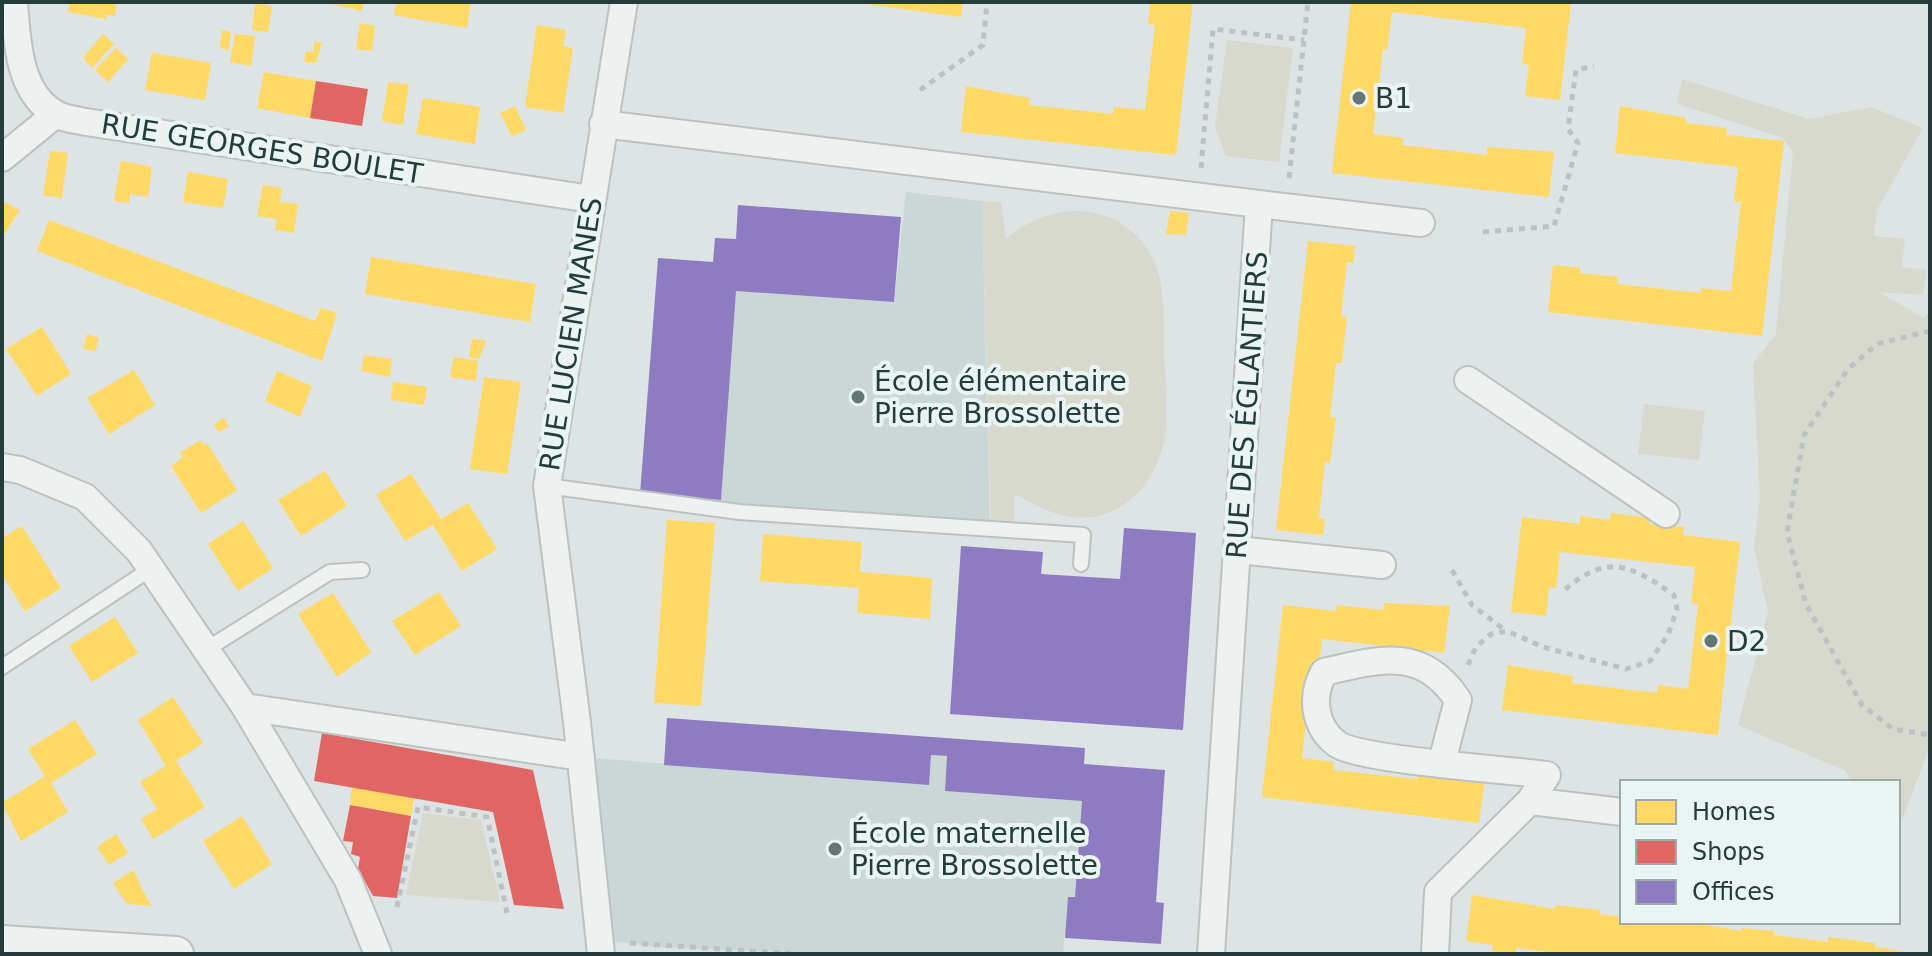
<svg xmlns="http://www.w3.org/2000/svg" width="1932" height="956" viewBox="0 0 1932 956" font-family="'DejaVu Sans',sans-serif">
	<rect width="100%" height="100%" fill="#dee3e3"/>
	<path fill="#cbd7d6" d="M906,192L982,201L990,529L719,510L736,291L894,302Z
		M931,755L947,756L945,791L1082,801L1075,897L1068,898L1063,954H836L657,947L602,940L581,757L928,785Z"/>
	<path fill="#d7d9ce" d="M1227,40L1293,48L1279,162L1226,156L1215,127Z
		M1682,79L1809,119L1871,107L1923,128L1877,210L1874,236L1905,239L1902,267L1926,270L1923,295L1879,292L1924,318L1930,310V746L1902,820H1898V782H1851L1846,771L1738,725L1768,612L1754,547L1760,498L1753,364L1776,334L1793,151L1781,137L1677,104Z
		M982,201L1001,202L1006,239C1050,199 1121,199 1152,257C1167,286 1163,322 1164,353C1165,377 1168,403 1166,427C1162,476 1126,524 1071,517C1051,514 1033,504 1015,494L1014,522L991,521Z
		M1644,404L1705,411L1699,460L1638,454Z
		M423,813L481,820L500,902L406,895Z"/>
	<path fill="#ffd966" d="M70,2H117L115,16L106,15V19L68,12Z
		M321,2H364L362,11Z
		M396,2H471L467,28L394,15Z
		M851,2H963L961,17Z
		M1150,2H1193L1176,155L961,132L966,86L1030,98L1029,105L1113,114L1114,107L1145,110L1155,25L1148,24Z
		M1351,2L1571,3L1560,100L1525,96L1529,65L1522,64L1526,28L1392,12L1387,50L1383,49L1373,134L1403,138L1402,145L1487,155V147L1554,152L1549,197L1332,173Z
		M255,3L272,6L268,32L252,30Z
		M360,23L375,26L372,51L356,49Z
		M537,25L566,30L563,46L573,48L563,113L525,107Z
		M222,30L231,32L228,51L220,47Z
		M103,34L114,44L92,68L83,58Z
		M235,34L255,36L251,66L230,62Z
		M314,42L322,43L316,63L304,62L306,51L313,52Z
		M116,48L128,59L108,82L95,70Z
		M152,53L211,63L205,100L145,90Z
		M264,72L316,81L310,118L257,108Z
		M388,82L409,85L403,125L382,121Z
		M423,98L480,107L475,144L416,134Z
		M515,106L526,130L512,136L500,113Z
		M1620,106L1686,118V123L1727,128L1726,135L1784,141L1762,336L1548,312L1553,265L1580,268V273L1618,277L1617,284L1701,293V288L1731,291L1741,202L1734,201L1738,167L1615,153Z
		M50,151L68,153L62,198L43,195Z
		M121,161L152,167L148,197L130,194L129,203L114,201Z
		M188,172L228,179L223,208L183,202Z
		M263,185L282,188L280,202L298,204L294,233L275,230L277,219L257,216Z
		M2,201L20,210L2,238Z
		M1170,211L1189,213L1186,235L1166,234Z
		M49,220L315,321L321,308L337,313L322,361L37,251Z
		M1308,241L1355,246L1353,263L1347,262L1341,316L1347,317L1342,363H1336L1330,417L1336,418L1330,463L1325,462L1319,518L1325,519L1323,535L1276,530Z
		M371,257L536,284L530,322L365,294Z
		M42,327L71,374L37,396L6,349Z
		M87,334L99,338L95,352L83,348Z
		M472,339L486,341L479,359L469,357Z
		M364,355L392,359L390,377L361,371Z
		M454,357L478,361L476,381L450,377Z
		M134,370L155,405L109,434L87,398Z
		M277,371L312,386L300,417L265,401Z
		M484,377L521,382L507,474L470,469Z
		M393,382L427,387L424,405L391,400Z
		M224,418L229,427L218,432L214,424Z
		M200,440L204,445L207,443L237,490L201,513L171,466L183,457L180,453Z
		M325,471L347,506L301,536L278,500Z
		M411,474L441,519L468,503L497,549L462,571L433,525L405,541L376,495Z
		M1611,513L1649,518V524L1684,527L1683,535L1740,542L1718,735L1502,710L1508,665L1573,676L1572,683L1657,693L1658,685L1688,689L1698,604L1691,603L1695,567L1560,552L1556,588L1549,587L1546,616L1511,612L1522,517L1580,524V516L1610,520Z
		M667,520L715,523L701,706L654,703Z
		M243,521L273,568L238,591L208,544Z
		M22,526L61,588L25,611L2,575V538Z
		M763,534L862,542L860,572L932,578L930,619L857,613L859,588L760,581Z
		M439,592L461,626L415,655L392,621Z
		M333,593L371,652L337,677L298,614Z
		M1384,603L1450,606L1444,653L1322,639L1318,676L1311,675L1302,758L1334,762L1333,770L1417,779L1418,772L1485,777L1479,823L1262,797L1283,605L1336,611L1337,605L1383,610Z
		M115,617L138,653L92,682L69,646Z
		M173,697L203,743L176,761L205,807L153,839L141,819L157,809L140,782L166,766L138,720Z
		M75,720L97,754L51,783L68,812L21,841L2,803L45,776L28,749Z
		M352,787L414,798L411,816L350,805Z
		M242,816L272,864L234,889L203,841Z
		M116,834L128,853L109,865L97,847Z
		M134,870L142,889L152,906L127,904L113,883Z
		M1472,895L1555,909V905L1600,910V914L1622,917V922H1687L1742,931V928L1774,931V935L1828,942V937L1875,943V947L1919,954H1568L1516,948V953L1492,951L1493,945L1466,941Z"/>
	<path fill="#e06666" d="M316,81L368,89L362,126L310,118Z
		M322,733L533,770L564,909L514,905L493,812L314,781Z
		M350,805L411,816L397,898L373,896L358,869L360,857L351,854L353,842L343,841Z"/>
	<path fill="#8e7cc3" d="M738,205L901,217L894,302L736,291L721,500L640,494L658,258L713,262L715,238L736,239Z
		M1124,528L1196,533L1183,730L950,714L961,546L1043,552L1041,574L1120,579Z
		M667,718L1085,748L1084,764L1165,770L1156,902L1164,903L1161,944L1065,938L1068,897H1075L1082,801L945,791L947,756L931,755L929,785L664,765Z"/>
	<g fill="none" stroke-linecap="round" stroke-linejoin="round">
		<g stroke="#bcc1c1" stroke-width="18">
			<path id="service" d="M547,486L739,512L1083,535L1081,564
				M207,649L330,572L362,570
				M2,667L152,568"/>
		</g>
		<g stroke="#bcc1c1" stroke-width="30">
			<path id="minor" d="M14,2C17,40 18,93 56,114C64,119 77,120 86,122L591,199
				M603,124L1259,204L1211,954
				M2,158L56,114
				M1259,204L1421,223
				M1468,380L1666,514
				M2,467L20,470L85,497L139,551L245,707L348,880L378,954
				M1238,550L1382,565
				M245,707L581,757
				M1442,762L1458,700C1422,646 1380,659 1324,672C1311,695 1313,726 1337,744C1359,760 1510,770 1547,775L1530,801
				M601,954L577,722L547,486L624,2
				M1435,954L1438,892L1530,801L1622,812"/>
		</g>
		<g stroke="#bcc1c1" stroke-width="38">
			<path id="tertiary" d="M2,943L176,954"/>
		</g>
		<path stroke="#bcc2c2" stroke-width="5" stroke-dasharray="6 6" stroke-linecap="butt" d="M920,90L983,45L987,2
			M1201,168L1213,29L1304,40
			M1289,178L1308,2
			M1483,232L1554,226L1578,143L1568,129L1576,70L1594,66
			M1930,331L1877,344L1848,369L1804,435L1787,532L1806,604L1862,705L1893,729L1930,735
			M1452,570L1472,605L1506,631
			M1468,665L1476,647L1491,634L1507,631L1543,647L1626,669L1650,661L1668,635L1677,609L1674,595C1628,563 1606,553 1561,593
			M397,907L418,807L487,817L507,913
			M630,943L796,954"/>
		<use href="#service" stroke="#edf1f0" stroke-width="14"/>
		<use href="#minor" stroke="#edf1f0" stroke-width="26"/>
		<use href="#tertiary" stroke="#edf1f0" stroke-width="34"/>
	</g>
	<g fill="#657775" stroke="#eaf4f2" stroke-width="3">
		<circle cx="1359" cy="98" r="8"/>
		<circle cx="858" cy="397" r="8"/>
		<circle cx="1711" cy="641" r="8"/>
		<circle cx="835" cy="849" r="8"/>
	</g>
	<g text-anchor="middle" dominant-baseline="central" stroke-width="8" stroke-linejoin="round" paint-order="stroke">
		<g font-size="28" fill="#243d3a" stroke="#eaf4f2" text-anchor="start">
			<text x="1375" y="98">B1</text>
			<text x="874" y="381">École élémentaire<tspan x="874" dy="32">Pierre Brossolette</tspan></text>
			<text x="1727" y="641">D2</text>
			<text x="851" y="833">École maternelle<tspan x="851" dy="32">Pierre Brossolette</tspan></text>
		</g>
		<g font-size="28" fill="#243d3a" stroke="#eaf4f2">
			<text transform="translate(262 149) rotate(9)">RUE GEORGES BOULET</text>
			<text transform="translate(571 334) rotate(-81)">RUE LUCIEN MANES</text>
			<text transform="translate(1247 405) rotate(-86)">RUE DES ÉGLANTIERS</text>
		</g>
	</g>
	<rect width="1932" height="956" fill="none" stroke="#243d3a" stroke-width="8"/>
	<rect x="1620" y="780" width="280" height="144" fill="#eaf4f2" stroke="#9baba8" stroke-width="2"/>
	<rect x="1636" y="800" width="40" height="24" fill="#ffd966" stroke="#9baba8" stroke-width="2"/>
	<text x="1692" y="820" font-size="24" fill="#243d3a">Homes</text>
	<rect x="1636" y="840" width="40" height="24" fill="#e06666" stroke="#9baba8" stroke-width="2"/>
	<text x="1692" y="860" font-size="24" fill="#243d3a">Shops</text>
	<rect x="1636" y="880" width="40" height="24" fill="#8e7cc3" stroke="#9baba8" stroke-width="2"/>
	<text x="1692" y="900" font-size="24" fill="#243d3a">Offices</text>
</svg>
